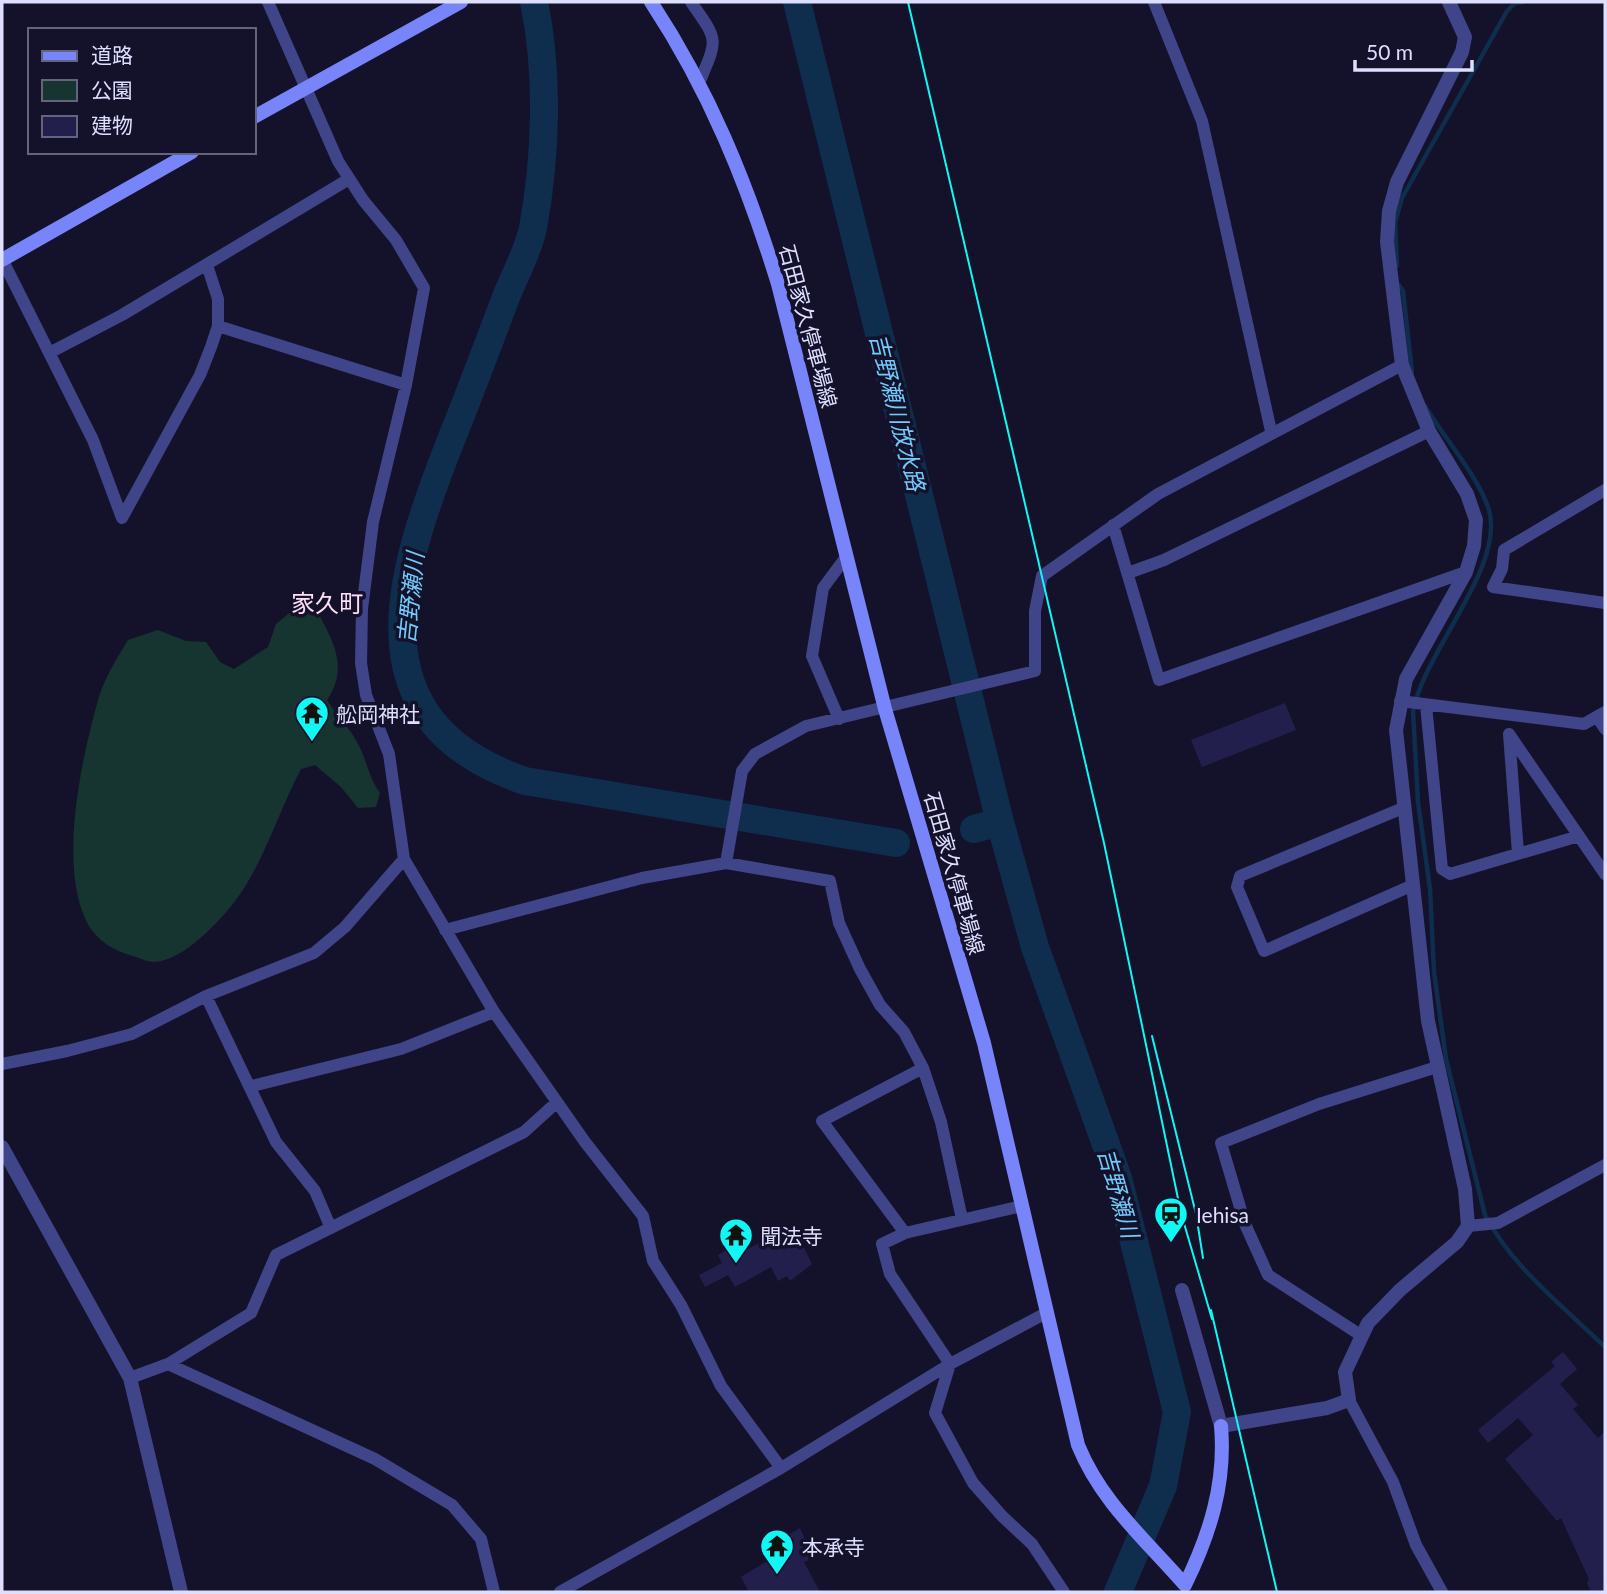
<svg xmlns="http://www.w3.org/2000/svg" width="1607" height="1594" viewBox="0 0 1607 1594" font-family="Lato,'Noto Sans JP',sans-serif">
	<rect width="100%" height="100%" fill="#14122b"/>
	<path fill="#163530" d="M293,610L318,613C335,644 348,669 327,700C336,715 349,727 357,742C367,759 368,777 380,793L376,807L358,808L341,787L315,765L301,769C276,816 262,871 227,911C211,930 180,961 154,962C148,962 139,958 133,956C113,951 93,938 85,918C59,860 82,756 99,697C105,677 117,658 128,640L158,630L186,641L206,642L220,662L234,669L268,647L276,624Z"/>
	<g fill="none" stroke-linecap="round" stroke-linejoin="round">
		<path stroke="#0f2d4d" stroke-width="4.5" d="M1397,266L1395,223L1402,198L1507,11L1515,3L1523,2
			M1399,285L1403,291L1412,372
			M1425,406C1444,438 1479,477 1489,510C1505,567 1425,650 1413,711L1418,802L1430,889L1434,972L1446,1059L1485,1215C1513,1268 1563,1306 1605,1347"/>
		<path stroke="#0f2d4d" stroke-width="28" d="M534,2C549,74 546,156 533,228C528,251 515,275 506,297C488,345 470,393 451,440C399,572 349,721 525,781L896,843
			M797,2L1000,822
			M974,829L1000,822L1035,947L1118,1178L1177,1412L1163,1486L1118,1592"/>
	</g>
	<path fill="#231f4c" d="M1285,703L1296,730L1202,767L1191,740Z
		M796,1232L812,1264L790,1281L787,1276L778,1281L771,1267L735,1287L728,1275L705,1287L699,1275L722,1263L718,1255L744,1241L748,1249L763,1241L766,1247Z
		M1563,1352L1577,1369L1560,1384L1578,1405L1573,1409L1598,1438L1605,1432V1592H1591L1587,1583L1589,1579L1561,1518L1557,1521L1505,1459L1533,1435L1518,1418L1488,1443L1478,1430L1555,1366L1551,1362Z
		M800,1528L813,1558L804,1562L820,1592H749L741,1577L777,1555L771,1544Z"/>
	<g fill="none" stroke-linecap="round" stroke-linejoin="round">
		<path stroke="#3f4588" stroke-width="12" d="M268,2L338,161L363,200L396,240L424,288L406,385L373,522L362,609L361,663L366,695L389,754L404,859L494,1012L585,1142L643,1216L653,1261L681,1305L721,1386L781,1468
			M691,2C719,42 718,38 699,83
			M1154,2L1202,121L1271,431
			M2,259L93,440L122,518L200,375L211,347L218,326V299L207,265
			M218,326L406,385
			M51,352L122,315L349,179
			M1605,490L1504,550L1502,569L1493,587L1605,603
			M1113,525L1159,680L1466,572
			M1128,573L1164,560L1429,431
			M1400,701L1584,724L1605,712
			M1426,705L1442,869L1450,874L1579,836
			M1597,717L1605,729
			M839,719L812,656L823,588L846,557
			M1509,734L1605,874
			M1509,734L1518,853
			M1403,808L1240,876L1237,887L1264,951L1413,885
			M726,863L742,771L755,754L806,726L1035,671V611L1042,576L1158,494L1402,365
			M445,930L642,878L726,863L830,881L839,923L860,969L880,1005L904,1032L923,1068L941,1122L962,1219
			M206,996L276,1142L315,1191L330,1226
			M2,1064L67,1051L132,1034L206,996L314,953L345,927L404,859
			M252,1086L401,1049L494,1012
			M1022,1206L905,1233L882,1244L890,1274L950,1364L935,1413L973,1483L1002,1516L1032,1544L1064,1592
			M1468,1226L1498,1223L1605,1165
			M905,1233L822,1121L923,1068
			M1362,1336L1268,1275L1245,1224L1221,1143L1319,1104L1437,1067
			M168,1364L375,1459L452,1505L481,1539L494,1592
			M130,1378L168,1364L251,1313L276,1255L524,1132L556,1103
			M1349,1400L1393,1482L1416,1545L1442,1592
			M560,1592L781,1468L950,1364L1046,1313"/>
		<path stroke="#3f4588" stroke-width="14" d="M2,1147L130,1378L181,1592
			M1182,1290L1221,1426L1327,1408L1349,1400L1345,1372L1368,1323L1400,1290L1457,1242L1468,1226L1465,1189L1428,1021L1396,730L1406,679L1466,572L1474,546L1476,520L1467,494L1429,431L1402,365L1387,242L1389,211L1397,182L1462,52L1465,37L1449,2"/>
		<path stroke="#7884fa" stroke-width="14" d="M651,2C709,90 747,183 778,284L885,709L984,1043L1078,1445C1101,1502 1145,1539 1185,1585C1210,1534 1226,1483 1221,1426
			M254,117L461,2
			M2,260L192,152"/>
		<path stroke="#11f7f3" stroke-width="2" d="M908,2L1104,843L1181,1213L1212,1319
			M1152,1036L1196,1214L1203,1258
			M1211,1310L1277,1592"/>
	</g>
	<defs>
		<g id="temple-pin" transform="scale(1.75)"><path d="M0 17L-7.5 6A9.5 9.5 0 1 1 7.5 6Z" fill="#11f7f3" stroke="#14122b"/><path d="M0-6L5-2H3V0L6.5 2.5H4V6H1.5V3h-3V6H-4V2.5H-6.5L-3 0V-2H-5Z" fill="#111"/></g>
		<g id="station-pin" transform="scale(1.75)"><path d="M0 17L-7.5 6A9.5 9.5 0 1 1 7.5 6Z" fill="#11f7f3" stroke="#14122b"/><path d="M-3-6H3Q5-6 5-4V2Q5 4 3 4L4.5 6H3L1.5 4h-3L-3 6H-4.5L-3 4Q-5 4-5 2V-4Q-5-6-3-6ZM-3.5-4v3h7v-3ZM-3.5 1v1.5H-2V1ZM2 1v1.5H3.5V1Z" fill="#111"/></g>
	</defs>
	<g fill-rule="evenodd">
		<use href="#temple-pin" x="312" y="713"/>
		<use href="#station-pin" x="1171" y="1214"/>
		<use href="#temple-pin" x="736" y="1235"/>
		<use href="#temple-pin" x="777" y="1546"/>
	</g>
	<g text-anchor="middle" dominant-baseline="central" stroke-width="7" stroke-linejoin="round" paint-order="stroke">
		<g font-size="21" fill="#dedefe" stroke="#14122b">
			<text transform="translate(809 326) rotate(75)">石田家久停車場線</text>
			<text transform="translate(955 873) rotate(74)">石田家久停車場線</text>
		</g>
		<g font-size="21" fill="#dedefe" stroke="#14122b" text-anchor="start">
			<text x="336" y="713">舩岡神社</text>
			<text x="1196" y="1214">Iehisa</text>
			<text x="760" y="1235">聞法寺</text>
			<text x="802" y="1546">本承寺</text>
		</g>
		<g font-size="23" font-style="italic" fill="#70cafa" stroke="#14122b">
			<text transform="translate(898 412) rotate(76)">吉野瀬川放水路</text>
			<text transform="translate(410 598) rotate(-84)">吉野瀬川</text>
			<text transform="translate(1119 1193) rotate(74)">吉野瀬川</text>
		</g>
		<g font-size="24" fill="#fee0f6" stroke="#14122b">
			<text x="327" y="602">家久町</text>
		</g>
	</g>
	<rect width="1607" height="1594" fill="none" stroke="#dedefe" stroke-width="7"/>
	<rect x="28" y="28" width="228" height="126" fill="#14122b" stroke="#65647f" stroke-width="2"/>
	<rect x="42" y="51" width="35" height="10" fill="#7884fa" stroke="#65647f" stroke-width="2"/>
	<text x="91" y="63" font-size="21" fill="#dedefe">道路</text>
	<rect x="42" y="80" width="35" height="21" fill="#163530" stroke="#65647f" stroke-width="2"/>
	<text x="91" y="98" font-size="21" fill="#dedefe">公園</text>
	<rect x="42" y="116" width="35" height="21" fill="#231f4c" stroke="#65647f" stroke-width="2"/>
	<text x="91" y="133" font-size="21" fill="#dedefe">建物</text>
	<path d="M1355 60v10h117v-10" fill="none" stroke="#dedefe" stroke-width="3.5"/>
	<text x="1366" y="60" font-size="21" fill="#dedefe" stroke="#14122b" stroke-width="5" paint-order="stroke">50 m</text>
</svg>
